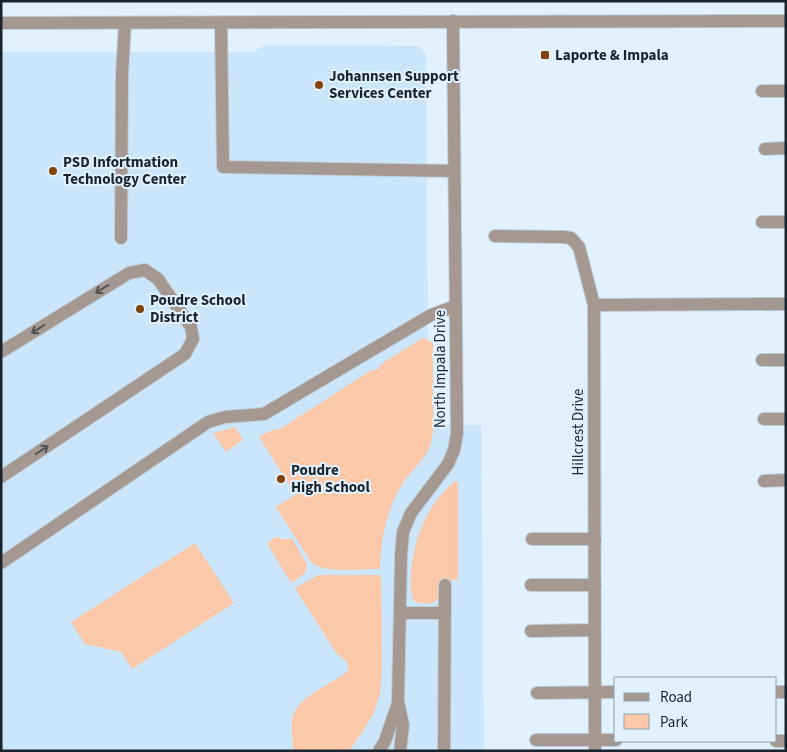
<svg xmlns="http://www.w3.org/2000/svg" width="787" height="752" viewBox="0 0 787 752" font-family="'Source Sans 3',sans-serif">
	<rect width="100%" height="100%" fill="#e1f1fe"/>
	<path fill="#cbe6fb" d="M265,45L419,46L426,54L428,340L433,342L434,424L481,425L484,751H1V52H252Z"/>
	<path fill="#fbc9a9" d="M423,338L433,343C433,362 433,381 433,400C433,416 435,432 430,446C425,460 413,469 405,480C387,507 381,536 380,568L379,569C361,569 324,574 311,562L276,507L298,493L296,490L294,492L259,437L270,431L280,429L370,371L377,369L384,362Z
		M235,427L243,440L226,452L213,433Z
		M455,481L458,483V580L440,581C440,600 438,607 415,602C410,595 411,585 411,576C413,540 426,505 455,481Z
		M278,536L281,540L283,539H292L307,564L305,573L291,583L267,543Z
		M195,543L234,603L132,669L121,652L85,644L71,622Z
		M318,575H379L381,578L382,667L380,694L373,714L363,731L349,751H293C293,741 291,730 292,720C295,697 331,685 347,672L348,667L347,662L336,653L295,588Z"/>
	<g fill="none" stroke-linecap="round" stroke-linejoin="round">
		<g stroke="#bdccd8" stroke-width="14">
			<path id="minor" d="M1,23L786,21
				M221,23L223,167L454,171
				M762,91H786
				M765,149L786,148
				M762,222H786
				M495,236L563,237L571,238L579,247L594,305
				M121,238L122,75L125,23
				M1,352L129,273L145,270L158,279L191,327L193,339L185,354L1,477
				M762,360H786
				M764,419H786
				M764,481L786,480
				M532,539H595
				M1,563L208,422L225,417L264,414L431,315L456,306
				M531,585H595
				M401,613H445
				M531,631L595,630
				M776,692H786
				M537,693L616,692
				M536,740H616
				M776,741H786
				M379,751L385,741L398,703
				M400,751L403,725L398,701L401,556L403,532L411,513L448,464L454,450L457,434L453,21
				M444,751L445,585
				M595,751L594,305L786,304"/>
		</g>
		<use href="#minor" stroke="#a49890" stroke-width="12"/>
	</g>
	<defs><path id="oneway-shaft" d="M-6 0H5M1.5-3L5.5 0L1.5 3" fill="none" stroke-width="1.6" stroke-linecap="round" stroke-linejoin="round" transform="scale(1.25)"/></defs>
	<g stroke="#515254">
		<use href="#oneway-shaft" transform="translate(102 289) rotate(148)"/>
		<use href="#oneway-shaft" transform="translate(38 329) rotate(148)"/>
		<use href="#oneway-shaft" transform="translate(42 450) rotate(-34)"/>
	</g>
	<g fill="#83430a" stroke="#e1f1fe" stroke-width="2">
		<rect x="540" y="50" width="10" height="10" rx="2.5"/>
		<circle cx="319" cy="85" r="5"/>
		<circle cx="53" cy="171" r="5"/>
		<circle cx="140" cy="309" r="5"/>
		<circle cx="281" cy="479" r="5"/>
	</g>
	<g text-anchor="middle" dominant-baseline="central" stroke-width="4" stroke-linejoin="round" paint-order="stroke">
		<g font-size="15" font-weight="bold" fill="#1a242c" stroke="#e1f1fe" text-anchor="start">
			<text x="555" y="55">Laporte &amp; Impala</text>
			<text x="329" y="76">Johannsen Support<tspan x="329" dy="17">Services Center</tspan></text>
			<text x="63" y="162">PSD Infortmation<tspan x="63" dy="17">Technology Center</tspan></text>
			<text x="150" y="300">Poudre School<tspan x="150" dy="17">District</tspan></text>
			<text x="291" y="470">Poudre<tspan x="291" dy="17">High School</tspan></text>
		</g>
		<g font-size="15" fill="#1a242c" stroke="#e1f1fe">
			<text transform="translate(440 369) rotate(-90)">North Impala Drive</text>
			<text transform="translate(578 432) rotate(-90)">Hillcrest Drive</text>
		</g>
	</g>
	<rect width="787" height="752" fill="none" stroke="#1a242c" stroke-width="5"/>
	<rect x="614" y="677" width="162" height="65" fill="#e1f1fe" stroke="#919faa"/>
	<rect x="624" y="693" width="25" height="8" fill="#a49890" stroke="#919faa"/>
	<text x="660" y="702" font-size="15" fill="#1a242c">Road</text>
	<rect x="624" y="714" width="25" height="15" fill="#fbc9a9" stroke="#919faa"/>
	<text x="660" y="727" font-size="15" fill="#1a242c">Park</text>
</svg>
